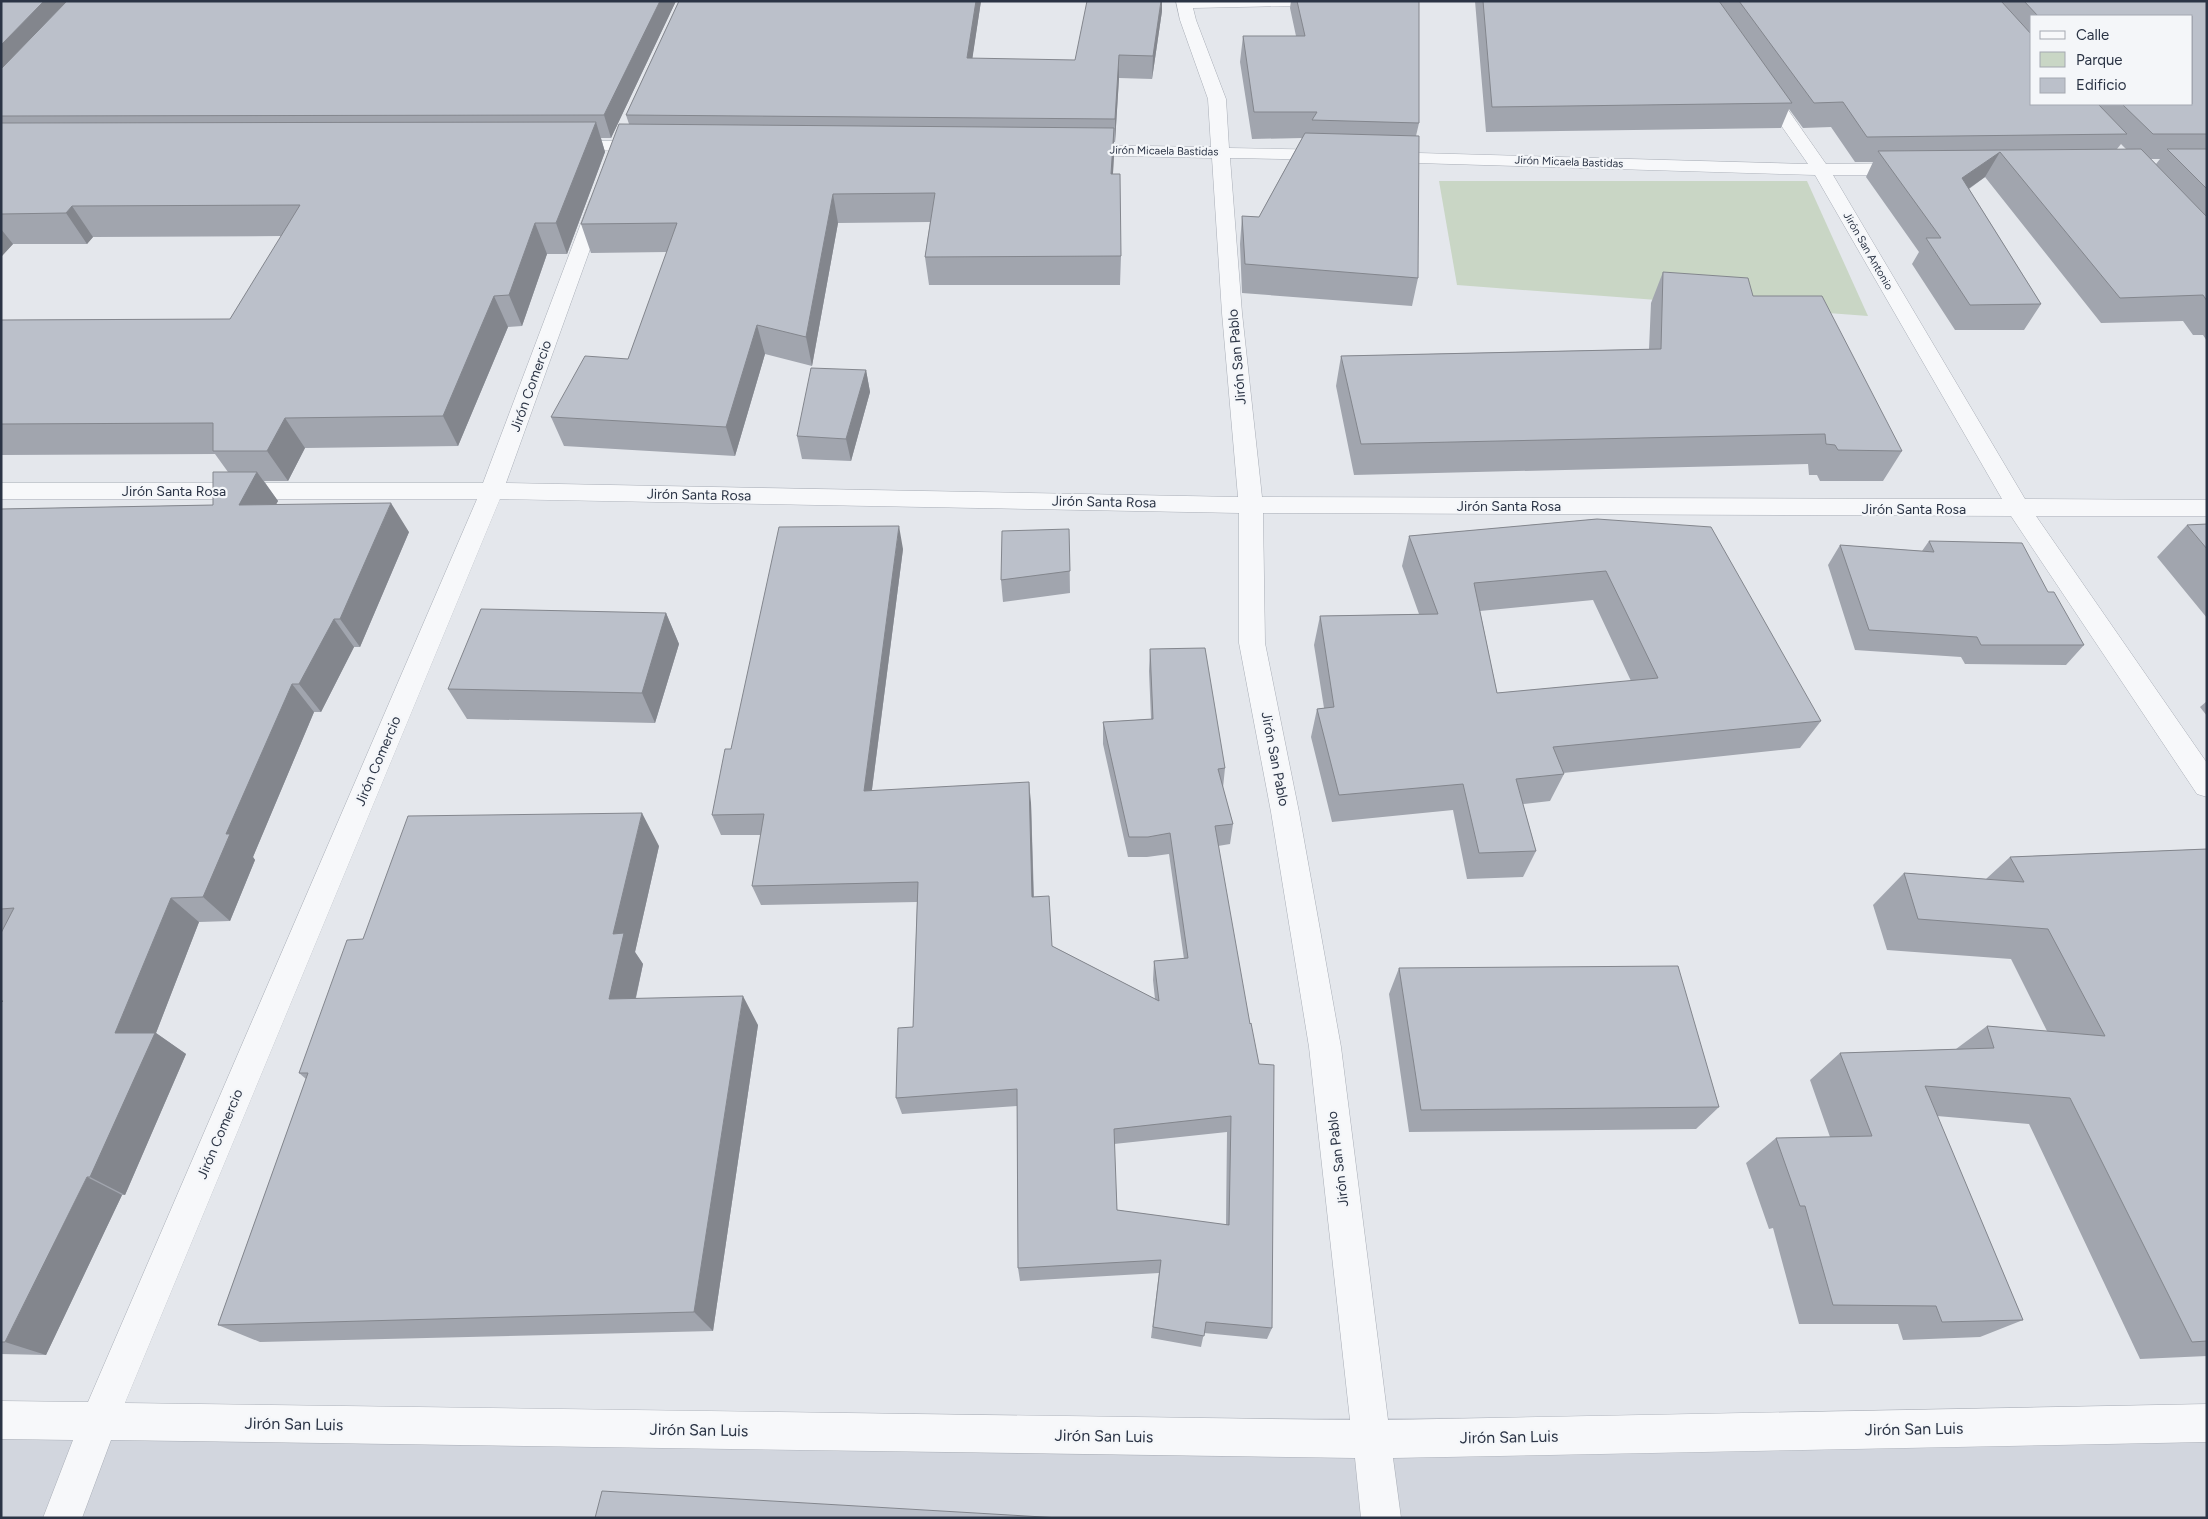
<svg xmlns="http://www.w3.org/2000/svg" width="2208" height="1519" viewBox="0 0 2208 1519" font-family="Figtree,sans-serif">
	<rect width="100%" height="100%" fill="#e4e7ec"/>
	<path fill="#d2d6de" d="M2207,1415V1518H1V1423Z"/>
	<path fill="#c9d6c5" d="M1439,181H1807L1868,316L1457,285Z"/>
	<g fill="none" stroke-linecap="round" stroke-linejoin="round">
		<g stroke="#a9aeb7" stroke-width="1">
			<path id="minor" d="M1176,1H1298L1296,4L1290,6L1193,8L1196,20L1226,99L1229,148L1330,150L1336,151L1339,155L1336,159L1330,160L1230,158L1242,313L1262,497L2002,499L1815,175L1383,162L1377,161L1374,157L1377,153L1383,152L1808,164L1755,88L1758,84H1770L1826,164L1907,163L1914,165L1916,169L1914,173L1907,175H1833L2025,499L2207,500V516H2036L2207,763V797L2197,794L2011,516L1263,513L1265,643L1299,812L1341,1047L1388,1420L2207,1404V1442L1393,1458L1401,1518H1361L1355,1458L111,1440L82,1518H43L73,1440L1,1439V1401L88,1402L477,499H1V483H483L589,202L591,198L598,196L605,198L607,202L506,483L1238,497L1222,313L1212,158L1075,155L1069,154L1066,150L1069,146L1075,145L1211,147L1208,99L1180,20ZM500,499L1239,513V643L1271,812L1309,1047L1350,1420L125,1403Z
				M565,141H647L653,142L656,146L653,150L647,151L559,150L556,146L559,142Z"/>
		</g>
		<use href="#minor" fill="#f7f8fa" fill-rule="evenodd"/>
	</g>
	<path fill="#a1a5ae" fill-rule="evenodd" d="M1,1H676L611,138H601L605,152L567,254H547L522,326L508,327L458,446L305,448L288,481H264L278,501L276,504L409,532L360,647H354L321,712H314L253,857L255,860L230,921L199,922L156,1033L186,1054L125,1195H122L46,1355L1,1354V509L213,505L228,472L215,454L1,455V320L230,319L282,236L93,237L87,244H13L1,257Z
		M679,1H981L972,59L1075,60L1162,11L1152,79L1119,78L1115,142H1114L1113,174L1121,256L1120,285H929L925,257L930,222L838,223L812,366L765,354L735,456L564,446L551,417L628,359L667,252L591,253L581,224L629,124L626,115Z
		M1291,1H1419V123L1416,136L1418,278L1412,306L1242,293L1240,244L1242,216L1259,217L1302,138L1252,139L1240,62L1243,36H1296L1290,8Z
		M1475,1H2207V341L2203,335H2193L2183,321L2101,323L1985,177L1969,189L2041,304L2024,330H1955L1912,264L1919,252L1866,177L1873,162H1855L1831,127L1803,128L1789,109L1781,128L1486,132ZM2032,16H2192V104H2032ZM2121,144L2126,149H2117ZM2151,159H2160L2156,164Z
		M1663,272L1753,296L1902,451L1883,481H1820L1817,475H1809L1808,464L1354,475L1336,386L1341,356L1649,349L1651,303Z
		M866,370L870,392L851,461L802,459L797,436Z
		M1597,519L1821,721L1800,748L1563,773L1564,774L1550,801L1523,804L1536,851L1523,877L1467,879L1453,810L1332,822L1311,737L1317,709L1324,708L1314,645L1320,616L1419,614L1402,566L1409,536ZM1593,600L1631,681L1497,693L1480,611Z
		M2207,524V618L2157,557L2187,525Z
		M1069,529L1070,593L1003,602L1001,580Z
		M1929,541L2048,592L2084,645L2066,665L1965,664L1961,657L1855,650L1828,565L1840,545L1922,551Z
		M903,549L872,790L1031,803L1034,897L1052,946L1155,999L1153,980L1154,961L1184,959L1169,854L1147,857H1128L1103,744V722L1151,719L1149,671L1150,649L1225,768L1223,788L1233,824L1230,844L1218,846L1272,1328L1267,1339L1204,1333L1201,1347L1151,1338L1159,1273L1020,1281L1018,1268L1017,1106L902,1114L896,1098L913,1027L917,902L761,905L752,886L761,835H721L712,815L731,749ZM1227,1132L1226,1225L1117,1210L1114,1144Z
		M666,613L679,644L655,723L467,719L448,689Z
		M2207,701V716L2200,707Z
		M659,846L635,952L643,964L636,998L758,1025L713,1331L260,1342L218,1325L306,1079L299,1073L363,939Z
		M2207,849V1356L2140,1359L2029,1124L1937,1116L2023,1320L1980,1337L1903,1340L1898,1324H1799L1773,1228L1769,1229L1746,1163L1776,1138L1830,1137L1810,1080L1840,1053L1956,1049L1987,1026L2047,1031L2011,959L1887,950L1873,905L1904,873L1986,879L2010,857Z
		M1399,968L1719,1107L1696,1129L1409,1132L1389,994Z"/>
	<path fill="#83868d" d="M44,1H79L1,83V45Z
		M660,1H676L611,138L604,115Z
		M976,1H981L969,81L967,58Z
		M1161,1H1162V11L1152,79L1153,56Z
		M1119,55V78L1115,142V119Z
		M596,122L605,152L567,254L556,223Z
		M1114,128V157L1111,203V174Z
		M2000,152L1985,177L1948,203L1962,178Z
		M833,194L838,223L812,366L806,337Z
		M72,206L93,237L87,244L66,213Z
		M535,223L547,254L522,326L509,295Z
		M1,229L13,244L1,257Z
		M494,296L508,327L458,446L443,416Z
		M757,325L765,354L735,456L726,427Z
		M866,370L870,392L851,461L846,439Z
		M285,418L305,448L288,481L267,451Z
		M257,472L278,501L260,534L239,505Z
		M391,503L409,532L360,647L340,619Z
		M899,526L903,549L869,812L864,791Z
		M666,613L679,644L655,723L642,693Z
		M334,619L354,647L321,712L299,684Z
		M292,684L314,712L253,857L255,860L230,921L203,897L226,834Z
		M1029,782L1031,803L1034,917L1032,897Z
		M642,813L659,846L635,952L643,964L629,1028L609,999L613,934Z
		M171,898L199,922L156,1033L186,1054L125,1195L90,1177L115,1033Z
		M743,996L758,1025L713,1331L694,1312Z
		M87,1177L122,1195L46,1355L5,1342Z"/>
	<path fill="#bbc0ca" stroke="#83868d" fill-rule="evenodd" d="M1,1H44L1,45Z
		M67,1H660L604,115L1,116V69Z
		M679,1H976L967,58L1075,60L1087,1H1161L1153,56L1119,55L1115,119L626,115Z
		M1297,1H1419V123L1312,120L1317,112H1254L1243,36H1305Z
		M1483,1H1719L1792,103L1492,107Z
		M1739,1H2001L2032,35V104H2098L2127,134L1867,137L1843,102L1814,103Z
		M2024,1H2207V134H2153L2122,104H2192V16H2038Z
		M596,122L556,223H535L509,295L494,296L443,416L285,418L267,451H213V423L1,424V320L230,319L300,205L72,206L66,213L1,214V123Z
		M619,124L1114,128L1111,174H1120L1121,256L925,257L935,193L833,194L806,337L757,325L726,427L551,417L585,356L628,359L677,223L581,224Z
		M1305,133L1419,136L1418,278L1245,264L1242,216L1259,217Z
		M2141,149L2207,217V301L2203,295L2120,298L2000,152L1962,178L2041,304L1970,305L1926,238H1941L1878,151Z
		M2167,149H2207V189Z
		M1663,272L1748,278L1753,296H1822L1902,451L1838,450L1835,445L1826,444L1825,434L1361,444L1341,356L1661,349Z
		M811,368L866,370L846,439L797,436Z
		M213,472H257L239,505L391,503L340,619H334L299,684H292L226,834H230L203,897L171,898L115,1033H155L90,1177H87L5,1342H1V1003L3,1001H1V933L14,908L1,909V509L213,505Z
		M1597,519L1711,527L1821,721L1553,747L1564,774L1516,779L1536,851L1479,853L1463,784L1339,795L1317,709L1334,707L1320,616L1438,614L1409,536ZM1606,571L1658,678L1497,693L1474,583Z
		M2207,524V549L2187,525Z
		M899,526L864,791L1029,782L1032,897L1049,896L1052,946L1159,1001L1154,961L1188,958L1170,833L1148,837H1129L1103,722L1153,719L1150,649L1205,648L1225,768L1218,769L1233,824L1215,826L1250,1024L1251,1023L1259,1064L1274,1065L1272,1328L1206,1322L1204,1336L1153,1327L1161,1260L1018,1268L1017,1089L896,1098L898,1028L913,1027L918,882L752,886L764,814L712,815L725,749H731L779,527ZM1231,1116L1229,1225L1117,1210L1114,1129Z
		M1069,529L1070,571L1001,580L1002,531Z
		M1929,541L2022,543L2048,592H2054L2084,645H1981L1977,637L1869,630L1840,545L1934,552Z
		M481,609L666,613L642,693L448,689Z
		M642,813L613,934L624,933L609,999L743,996L694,1312L218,1325L308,1073H299L347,940L363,939L408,816Z
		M2207,849V1341L2192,1342L2070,1098L1925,1086L2023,1320L1942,1322L1936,1306L1833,1305L1805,1206H1800L1776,1138L1872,1136L1840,1053L1994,1048L1987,1026L2105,1036L2048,929L1918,919L1904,873L2024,882L2010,857Z
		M1678,966L1719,1107L1421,1110L1399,968Z
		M602,1491L1060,1518H595Z"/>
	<g text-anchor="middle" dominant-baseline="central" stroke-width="4.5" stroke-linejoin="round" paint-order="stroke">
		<g font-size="11" fill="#2b3445" stroke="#f4f6f9">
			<text transform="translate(1164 151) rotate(1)">Jirón Micaela Bastidas</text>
			<text transform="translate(1569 162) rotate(2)">Jirón Micaela Bastidas</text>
			<text transform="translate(1868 251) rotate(60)">Jirón San Antonio</text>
		</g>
		<g font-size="14" fill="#2b3445" stroke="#f4f6f9">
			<text transform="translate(1237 357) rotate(-95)">Jirón San Pablo</text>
			<text transform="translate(531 386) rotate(-70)">Jirón Comercio</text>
			<text x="174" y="491">Jirón Santa Rosa</text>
			<text transform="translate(699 495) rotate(1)">Jirón Santa Rosa</text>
			<text transform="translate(1104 502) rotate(1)">Jirón Santa Rosa</text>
			<text x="1509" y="506">Jirón Santa Rosa</text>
			<text x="1914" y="509">Jirón Santa Rosa</text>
			<text transform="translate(1275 759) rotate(79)">Jirón San Pablo</text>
			<text transform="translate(378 761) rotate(-67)">Jirón Comercio</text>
			<text transform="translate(220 1134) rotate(-67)">Jirón Comercio</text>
			<text transform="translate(1338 1159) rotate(-97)">Jirón San Pablo</text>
		</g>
		<g font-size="16" fill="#2b3445" stroke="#f4f6f9">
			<text transform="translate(294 1424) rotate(1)">Jirón San Luis</text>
			<text transform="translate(1914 1429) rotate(-1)">Jirón San Luis</text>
			<text transform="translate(699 1430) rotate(1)">Jirón San Luis</text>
			<text transform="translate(1104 1436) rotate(1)">Jirón San Luis</text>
			<text transform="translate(1509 1437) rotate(-1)">Jirón San Luis</text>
		</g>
	</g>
	<rect width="2208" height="1519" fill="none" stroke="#2b3445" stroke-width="5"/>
	<rect x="2030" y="15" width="162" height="90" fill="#f4f6f9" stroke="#a4a8b1"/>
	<rect x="2040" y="31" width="25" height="8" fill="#f7f8fa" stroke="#a4a8b1"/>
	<text x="2076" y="40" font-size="15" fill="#2b3445">Calle</text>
	<rect x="2040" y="52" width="25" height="15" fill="#c9d6c5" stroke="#a4a8b1"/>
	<text x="2076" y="65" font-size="15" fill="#2b3445">Parque</text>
	<rect x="2040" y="78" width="25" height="15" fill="#bbc0ca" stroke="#a4a8b1"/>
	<text x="2076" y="90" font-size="15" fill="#2b3445">Edificio</text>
</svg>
